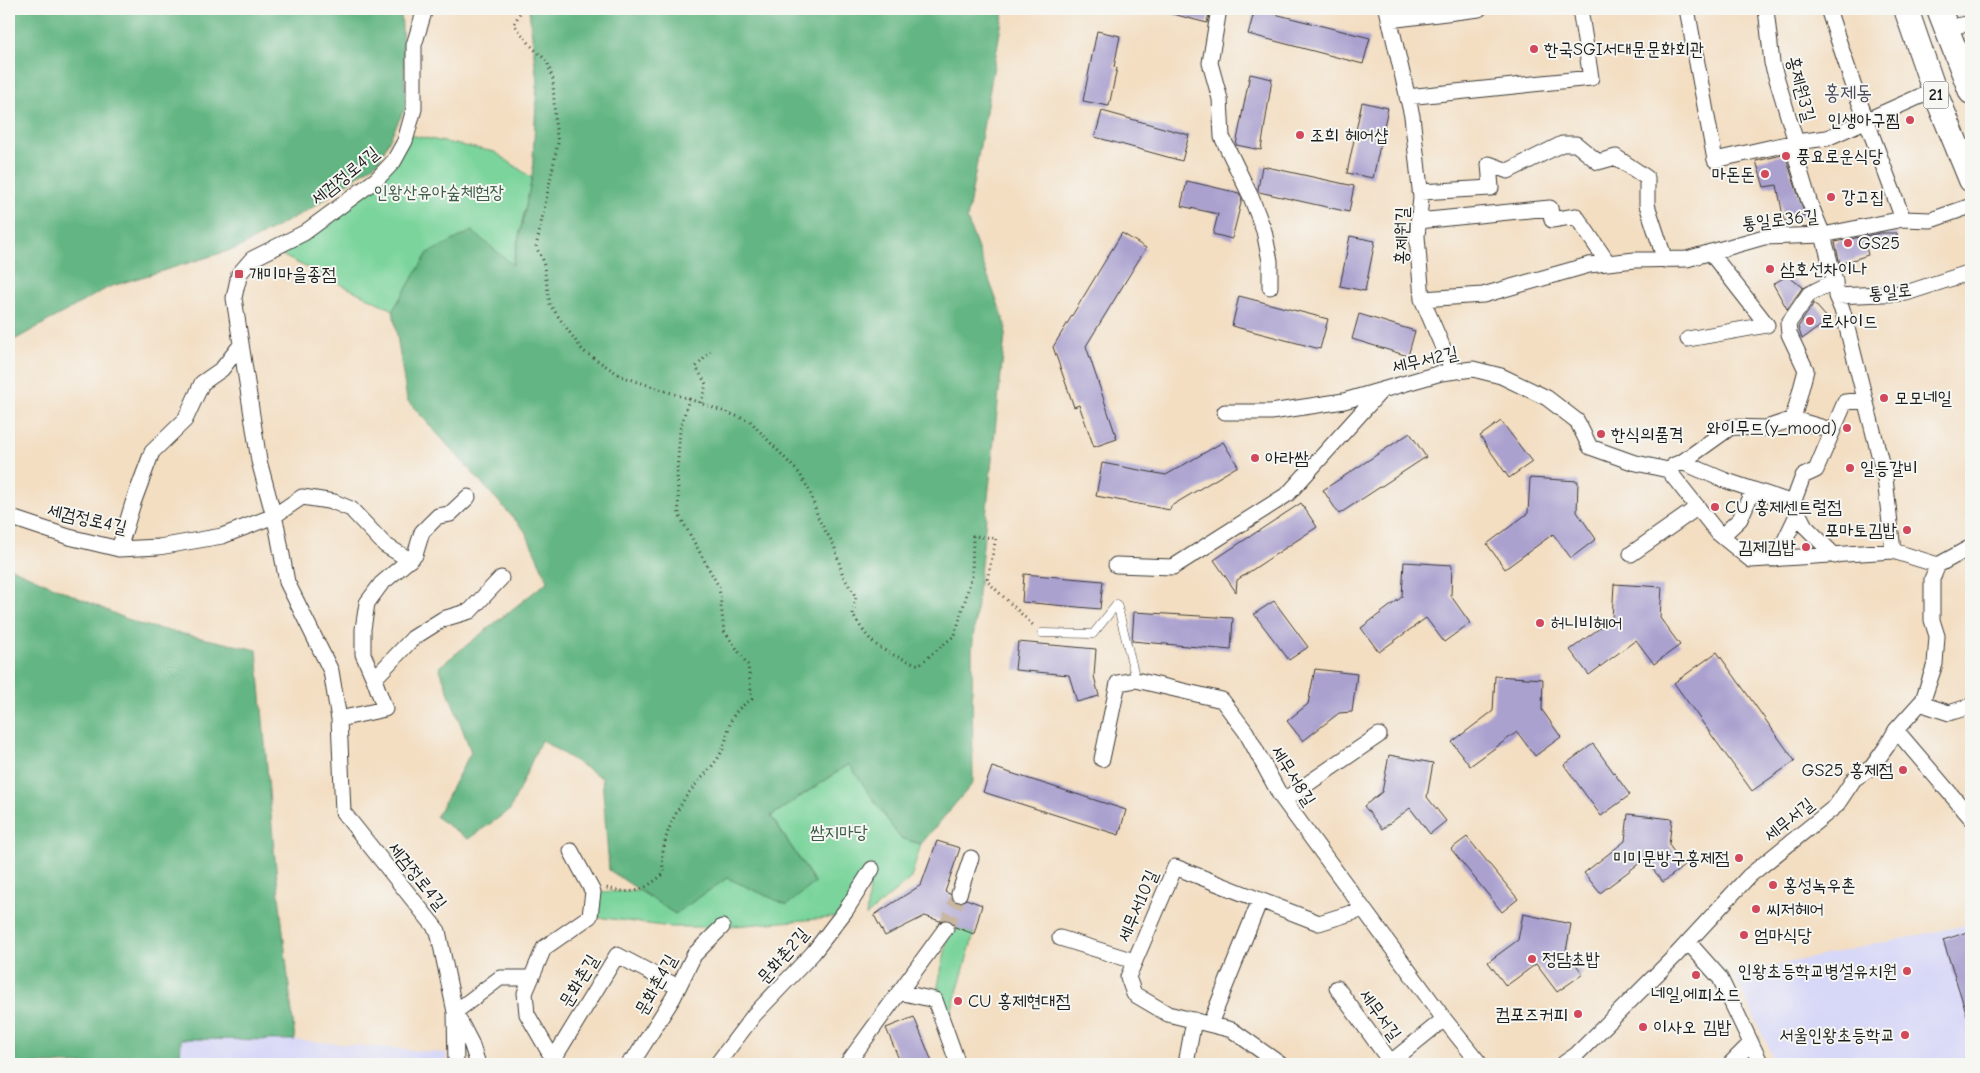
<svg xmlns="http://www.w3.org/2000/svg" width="1980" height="1073" viewBox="0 0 1980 1073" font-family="'Comic Neue','Poor Story',sans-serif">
	<rect width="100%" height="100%" fill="#f6f6f2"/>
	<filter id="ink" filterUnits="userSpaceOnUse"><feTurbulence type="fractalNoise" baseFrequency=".02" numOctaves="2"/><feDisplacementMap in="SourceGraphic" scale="10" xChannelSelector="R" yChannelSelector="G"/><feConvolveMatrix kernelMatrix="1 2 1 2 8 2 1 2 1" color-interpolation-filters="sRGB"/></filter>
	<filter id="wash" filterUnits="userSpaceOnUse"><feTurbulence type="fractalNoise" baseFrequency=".0096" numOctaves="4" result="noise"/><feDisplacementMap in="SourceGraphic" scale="20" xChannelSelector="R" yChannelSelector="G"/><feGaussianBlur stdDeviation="1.12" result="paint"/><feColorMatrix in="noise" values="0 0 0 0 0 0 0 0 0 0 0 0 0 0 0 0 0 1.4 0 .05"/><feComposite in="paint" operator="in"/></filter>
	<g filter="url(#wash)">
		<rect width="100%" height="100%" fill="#f3dec2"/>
		<path fill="#d7d7f8" d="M1971,924V1064H1776L1734,974Z
			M181,1039L295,1040L446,1053L448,1064H180Z"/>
		<path fill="#7ad49b" stroke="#4b785c" d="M410,135L495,152L532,178L512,266L428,253L393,310L275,252L327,219Z
			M850,764L900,838L921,844L911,878L866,916L871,870L841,917L722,927H670L590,916L593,892L641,891L675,914L727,878L815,882L771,816Z
			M948,924L974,934L948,1023L935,1000L946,947Z"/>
		<path fill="#63b683" stroke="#406950" d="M9,9H401L406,106L379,161L315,206L238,248L109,287L9,343Z
			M529,9H1004L967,219L1006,326L972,651L973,783L921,844L900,838L849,764L771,816L815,883L787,905L727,878L675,914L609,870L602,778L541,740L510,810L468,839L436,817L471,752L439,667L548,581L525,531L407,400L393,310L428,253L472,231L513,265L532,178L537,83Z
			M9,567L138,624L257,650L274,850L295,1040L181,1039L180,1064H9Z"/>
		<g id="blocks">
			<path fill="#aaa1cf" d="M1169,9H1210L1207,23L1169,13Z
				M1255,9L1370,38L1363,64L1248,34Z
				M1097,31L1120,36L1114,67L1117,68L1109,106L1083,101Z
				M1250,74L1272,79L1261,150L1236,145Z
				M1362,102L1388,108L1373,178L1347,173Z
				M1102,111L1189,135L1182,161L1095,137Z
				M1787,154L1788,164L1805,215L1784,221L1777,185L1764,187L1756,161Z
				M1262,166L1354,186L1349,212L1259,192L1258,189Z
				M1187,181L1239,193L1242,199L1232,239L1213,234L1218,214L1181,206Z
				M1122,233L1146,248L1086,346L1117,439L1094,447L1079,405L1074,407L1053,347Z
				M1881,233H1897V246L1866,247L1868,255L1840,264L1835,242Z
				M1350,236L1375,241L1365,291L1340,286Z
				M1787,276L1803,287L1787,309L1773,284Z
				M1239,296L1328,319L1320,349L1232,326Z
				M1814,303L1829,320L1802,339L1798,327Z
				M1359,314L1415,331L1408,356L1352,339Z
				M1501,421L1532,462L1509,478L1480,436Z
				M1410,433L1426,457L1339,514L1323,490Z
				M1223,442L1238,466L1171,506L1170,510L1096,496L1102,463L1166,475Z
				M1530,478L1578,481L1577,512L1596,539L1571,558L1553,534L1505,569L1487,544L1528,513Z
				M1301,503L1317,527L1237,580L1236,592L1214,560Z
				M1404,562L1452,565L1451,596L1470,623L1444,642L1426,618L1379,652L1361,628L1402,597Z
				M1024,574L1103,581L1100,609L1022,602Z
				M1614,584L1662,587L1660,618L1680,645L1654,664L1636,640L1589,675L1570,650L1612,619Z
				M1274,601L1308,647L1289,660L1254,614Z
				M1134,612L1233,618L1231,650L1132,641Z
				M1018,642L1096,649L1094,676L1099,696L1077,702L1069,675L1015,670Z
				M1717,652L1795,761L1752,791L1674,683Z
				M1315,669L1357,674L1352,712L1339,713L1303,741L1287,721L1308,704Z
				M1495,676L1543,679L1542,710L1561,737L1535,756L1517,732L1470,766L1452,742L1493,711Z
				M1593,744L1630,795L1601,816L1564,765Z
				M1389,755L1433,763L1427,797L1446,821L1430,834L1410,808L1382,829L1364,806L1382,792Z
				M992,767L1126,810L1119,835L983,792Z
				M1628,814L1672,819L1669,845L1684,866L1663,882L1645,859L1600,893L1584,873L1625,841Z
				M1467,837L1518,899L1502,912L1451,849Z
				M937,841L960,848L945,892L950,894L952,900L957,903L966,899L982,905L974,934L955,927L952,921L947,919L940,921L925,916L885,936L874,915L921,885Z
				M1523,914L1571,924L1566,951L1583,974L1557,992L1536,964L1506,986L1488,962L1518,940Z
				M1971,931V1020L1969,1021L1943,940Z
				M914,1017L933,1064H901L886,1028Z"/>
		</g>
	</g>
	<g filter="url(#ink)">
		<use href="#blocks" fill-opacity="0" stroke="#3c3935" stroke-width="1"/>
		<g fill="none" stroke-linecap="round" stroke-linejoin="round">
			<path stroke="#c8b7a1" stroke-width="15" stroke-dasharray="15 8" stroke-linecap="butt" d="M946,928L959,894"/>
			<g stroke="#3c3935" stroke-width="9">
				<path id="lane" d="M1042,633L1093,634L1117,604L1136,680"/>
			</g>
			<g stroke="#3c3935" stroke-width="17">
				<path id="street" d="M1219,9L1210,63L1220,99L1222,137L1251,197L1264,231L1270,261V287
					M1387,9L1412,116L1421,198L1417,236L1422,299L1453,371
					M1687,9L1715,160L1796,142L1827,138L1934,90
					M1766,9L1772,63L1796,142L1797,161L1809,201L1823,235L1835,281L1836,296L1843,312L1885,478L1893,551
					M1828,9L1855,90L1903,219
					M1389,20L1479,9
					M1946,28L1971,23
					M1407,97L1591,78L1580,9
					M1420,192L1491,188L1489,164L1508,171L1562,144H1576L1598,162L1616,157L1647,178V205L1665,260
					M1418,221L1550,208L1552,220L1576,216L1608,263
					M239,274L234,298L259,461L277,528L287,582L331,671L339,719L343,812L438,931L455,1012L456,1064
					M238,282L239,274L252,259L304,233L377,179L394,161L405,141L414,109V45L425,9
					M1836,296L1906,293L1971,272
					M1422,299L1483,295L1589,265L1635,260L1687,259L1764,237L1823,235L1903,219L1931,220L1971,206
					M1688,339L1767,325L1710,252
					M1225,412H1271L1344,401L1441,373L1473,369L1501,376L1547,398L1577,421L1590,447L1632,462L1668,470L1718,533L1751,560L1893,551L1938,565
					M1793,419L1831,430
					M1682,462L1731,427L1766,428L1793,419L1806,370L1789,334L1788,324L1809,294L1835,281
					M1674,465L1682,462L1724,480L1793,503L1805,526L1835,556
					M1793,503L1803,476L1816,470L1845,402L1865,400
					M9,517L69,537L119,549L159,547L222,536L274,516L302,497L309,498L334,502L351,509L385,545L410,560
					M1722,536L1740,519L1753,490
					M119,549L133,503L152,452L185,420L202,383L222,369L240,346
					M1631,554L1698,507
					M1776,559L1798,513
					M1116,565L1173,567L1288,494L1380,392
					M374,679L363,654V629L367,603L381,584L415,555L422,532L438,516L450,514L468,497
					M1923,700L1928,706L1949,713L1971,706
					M339,719L385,709L374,679L413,638L443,619L470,611L501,578
					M1896,730L1971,818
					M1102,759L1118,683L1136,680L1222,700L1246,732L1280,795L1444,1019L1480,1064
					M1284,800L1379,735
					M959,894L971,858
					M1060,938L1134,961
					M1688,942L1720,978L1761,1064
					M1337,988L1392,1064
					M899,992L935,1000L958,1064
					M1210,1024L1260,900
					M553,1060L617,955L678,987
					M1391,1062L1444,1019
					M478,1064L471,1043L455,1012L500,978H531
					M556,1064L527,1014L525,993L544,948L590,916L593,892L571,851
					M628,1064L637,1055L673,998L694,955L722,927
					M717,1064L754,1015L813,953L846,910L872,869
					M847,1064L946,928
					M1186,1064L1194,1020
					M1280,1064L1232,1030L1168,1014L1134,994L1128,977L1175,867L1319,923L1364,909
					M1563,1064L1576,1055L1676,955L1749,876L1836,806L1854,779L1872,767L1887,746L1896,730L1923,700L1935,664L1937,636L1932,620V579L1938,565L1971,547
					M1730,1064L1751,1043"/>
			</g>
			<g stroke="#3c3935" stroke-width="26">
				<path id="primary" d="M1906,9L1934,90L1971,180
					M1939,9L1971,92"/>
			</g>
			<path stroke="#3c3935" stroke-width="3" stroke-dasharray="1 4" stroke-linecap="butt" d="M522,9L514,24L533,48L547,61L553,80L555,122L558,143L536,247L543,260L550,305L583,351L621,376L689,399L680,429L677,473L679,515L719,587L724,631L748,665L752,699C747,703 741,706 737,711C727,722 728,741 721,753C710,772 696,782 685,798C671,820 658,848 664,874C640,892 636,895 606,888
				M689,399L750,421L800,474L810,492L819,520L834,545L843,576L856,597L853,615C874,650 883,651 919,665L955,635L972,576L973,536L996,538L987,581L1034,626
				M701,403L706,384L696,367L711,351"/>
			<use href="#lane" stroke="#fff" stroke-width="8"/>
			<use href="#street" stroke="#fff" stroke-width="15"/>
			<use href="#primary" stroke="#fff" stroke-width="24"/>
		</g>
	</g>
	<g fill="#d1495b" stroke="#f6f6f2" stroke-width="2">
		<circle cx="1534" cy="49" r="5"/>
		<circle cx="1910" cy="120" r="5"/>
		<circle cx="1300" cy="135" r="5"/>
		<circle cx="1786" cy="156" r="5"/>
		<circle cx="1765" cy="174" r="5"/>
		<circle cx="1831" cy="197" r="5"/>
		<circle cx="1848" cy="243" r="5"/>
		<circle cx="1770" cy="269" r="5"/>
		<rect x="234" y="269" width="10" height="10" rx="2.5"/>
		<circle cx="1810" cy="321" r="5"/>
		<circle cx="1884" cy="398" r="5"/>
		<circle cx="1847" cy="428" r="5"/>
		<circle cx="1601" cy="434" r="5"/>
		<circle cx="1255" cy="458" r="5"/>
		<circle cx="1850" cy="468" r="5"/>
		<circle cx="1715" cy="507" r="5"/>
		<circle cx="1907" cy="530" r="5"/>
		<circle cx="1806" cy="547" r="5"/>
		<circle cx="1540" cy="623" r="5"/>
		<circle cx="1903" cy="770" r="5"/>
		<circle cx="1739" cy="858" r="5"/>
		<circle cx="1773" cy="885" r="5"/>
		<circle cx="1756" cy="909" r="5"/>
		<circle cx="1744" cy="935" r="5"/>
		<circle cx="1532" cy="959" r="5"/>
		<circle cx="1907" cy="971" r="5"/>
		<circle cx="1696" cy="975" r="5"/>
		<circle cx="958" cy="1001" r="5"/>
		<circle cx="1578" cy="1014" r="5"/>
		<circle cx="1643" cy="1027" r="5"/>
		<circle cx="1905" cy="1035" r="5"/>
	</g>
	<g text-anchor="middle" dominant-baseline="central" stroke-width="4" stroke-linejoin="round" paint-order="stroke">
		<rect fill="#f6f6f2" stroke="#5d5d5c" stroke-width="1" x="1923.5" y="81.5" width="25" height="27" rx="4"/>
		<g font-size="16" font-weight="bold" fill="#1c1c1c">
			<text x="1936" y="95">21</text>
		</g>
		<g font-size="18" fill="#1c1c1c" stroke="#f6f6f2" text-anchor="start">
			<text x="1544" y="49">한국SGI서대문문화회관</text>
			<text x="1900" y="120" text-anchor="end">인생아구찜</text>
			<text x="1310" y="135">조희 헤어샵</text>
			<text x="1796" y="156">풍요로운식당</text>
			<text x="1755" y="174" text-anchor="end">마돈돈</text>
			<text x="1841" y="197">강고집</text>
			<text x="1858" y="243">GS25</text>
			<text x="1780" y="269">삼호선차이나</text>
			<text x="249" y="274">개미마을종점</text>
			<text x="1820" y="321">로사이드</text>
			<text x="1894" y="398">모모네일</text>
			<text x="1837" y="428" text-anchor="end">와이무드(y_mood)</text>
			<text x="1611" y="434">한식의품격</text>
			<text x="1265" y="458">아라쌈</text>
			<text x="1860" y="468">일등갈비</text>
			<text x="1725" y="507">CU 홍제센트럴점</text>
			<text x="1897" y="530" text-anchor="end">포마토김밥</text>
			<text x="1796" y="547" text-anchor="end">김제김밥</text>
			<text x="1550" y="623">허니비헤어</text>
			<text x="1893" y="770" text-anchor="end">GS25 홍제점</text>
			<text x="1729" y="858" text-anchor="end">미미문방구홍제점</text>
			<text x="1783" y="885">홍성녹우촌</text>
			<text x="1766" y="909">씨저헤어</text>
			<text x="1754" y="935">엄마식당</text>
			<text x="1542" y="959">정담초밥</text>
			<text x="1897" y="971" text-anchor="end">인왕초등학교병설유치원</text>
			<text x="1696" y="994" text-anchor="middle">네일,에피소드</text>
			<text x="968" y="1001">CU 홍제현대점</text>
			<text x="1568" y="1014" text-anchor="end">컴포즈커피</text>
			<text x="1653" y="1027">이사오 김밥</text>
			<text x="1895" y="1035" text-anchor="end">서울인왕초등학교</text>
		</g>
		<g font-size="18" fill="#1c1c1c" stroke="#f6f6f2">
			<text transform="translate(1801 89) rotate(75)">홍제원3길</text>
			<text transform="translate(345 176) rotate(-39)">세검정로4길</text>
			<text transform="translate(1780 220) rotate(-6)">통일로36길</text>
			<text transform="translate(1402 236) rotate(-89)">홍제원길</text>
			<text transform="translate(1890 292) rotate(-6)">통일로</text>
			<text transform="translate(1425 360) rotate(-13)">세무서2길</text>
			<text transform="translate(87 519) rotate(13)">세검정로4길</text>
			<text transform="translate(1293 776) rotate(58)">세무서8길</text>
			<text transform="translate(1789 820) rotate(-39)">세무서길</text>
			<text transform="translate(417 876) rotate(51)">세검정로4길</text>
			<text transform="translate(1138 906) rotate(-67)">세무서10길</text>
			<text transform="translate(783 956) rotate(-49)">문화촌2길</text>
			<text transform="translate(579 981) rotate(-59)">문화촌길</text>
			<text transform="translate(656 985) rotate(-61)">문화촌4길</text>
			<text transform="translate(1380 1015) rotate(54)">세무서길</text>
		</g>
		<g font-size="18" fill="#3d5c48" stroke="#f6f6f2">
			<text x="439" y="192">인왕산유아숲체험장</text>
			<text x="839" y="832">쌈지마당</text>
		</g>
		<g font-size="20" fill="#4e4b5b" stroke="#f6f6f2">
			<text x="1848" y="92">홍제동</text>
		</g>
	</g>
	<rect width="1980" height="1073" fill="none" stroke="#f6f6f2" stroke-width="30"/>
</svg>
